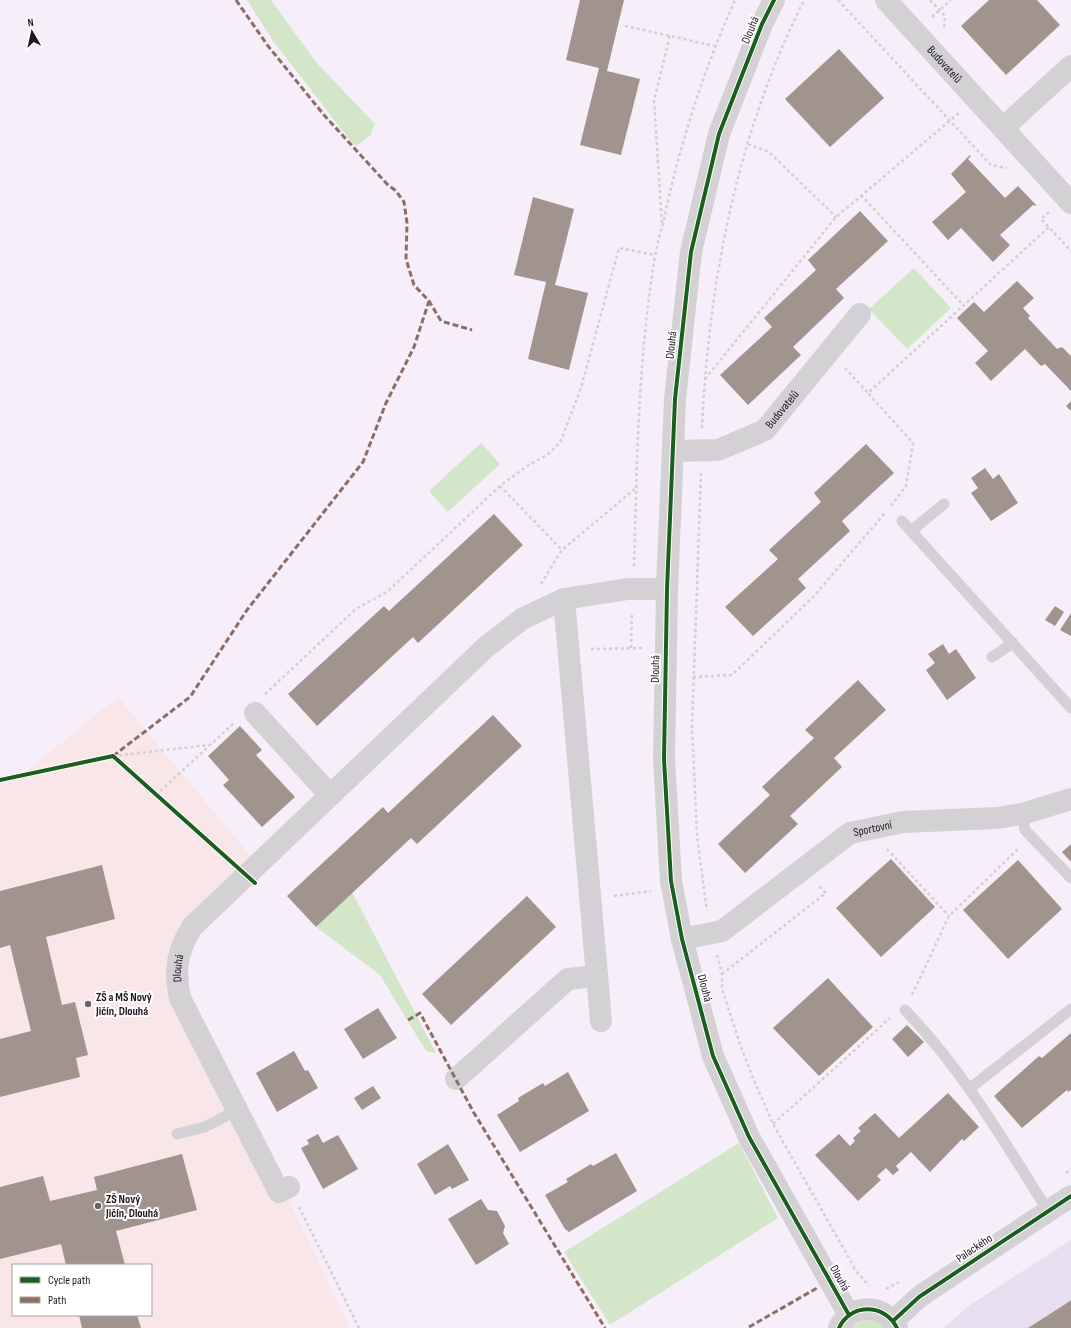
<svg xmlns="http://www.w3.org/2000/svg" width="1071" height="1328" font-family="'Sofia Sans Condensed',sans-serif">
	<rect width="100%" height="100%" fill="#f6eef9"/>
	<path fill="#e7dfef" d="M1071 1240V1328H943L970 1305Z"/>
	<path fill="#f8e6e8" fill-rule="evenodd" d="M118 697 253 859 170 962 284 1190 350 1328H0V777L27 771ZM13 1265H151V1315H13Z"/>
	<path fill="#d4e6c9" d="M247 0H271L316 62 375 124 370 136 356 146 349 139 273 41Z
		M914 268 951 308 907 349 869 309Z
		M481 443 500 464 448 512 429 491Z
		M352 892 436 1053 426 1051 380 975 316 927Z
		M739 1143 778 1218 610 1325 564 1252Z
		M863 1320 875 1321 885 1328H851Z"/>
	<path fill="#a1938d" d="M580 0H624L607 71 640 79 621 155 580 145 599 68 566 60Z
		M989 0H1037L1060 25 1006 75 961 26Z
		M839 49 884 98 830 147 785 99Z
		M970 155 971 156 968 159 1005 198 1018 186 1037 206 1033 205 1000 235 1010 245 993 262 961 228 948 240 932 222 966 192 951 174Z
		M533 197 574 209 555 285 588 293 569 370 528 359 546 282 514 275Z
		M860 211 888 241 836 289 844 298 793 347 801 355 748 405 720 375 772 327 764 318 816 270 808 260Z
		M1017 281 1034 298 1023 308 1030 316 1028 318 1057 349 1062 347 1071 356V391L1045 364 1041 366 1025 349 991 381 975 363 988 351 957 318 974 302 984 312Z
		M1071 401V411L1066 406Z
		M866 444 894 473 842 521 850 531 798 579 806 588 753 636 725 607 778 559 769 550 821 502 814 493Z
		M985 468 993 479 999 474 1018 503 991 521 971 493 978 488 971 478Z
		M494 514 523 545 418 643 413 637 317 726 288 694 384 606 389 611Z
		M1055 606 1064 612 1055 626 1045 620Z
		M1071 613V636L1060 630Z
		M943 644 949 654 956 649 976 678 947 700 926 670 935 663 928 654Z
		M858 680 886 710 834 758 842 767 790 816 798 824 745 873 718 844 770 795 762 787 814 738 805 730Z
		M493 715 522 746 417 844 411 838 316 927 287 896 383 807 388 813Z
		M240 726 262 750 256 755 295 797 262 827 223 785 229 780 208 756Z
		M1071 844V862L1062 852Z
		M891 859 935 907 881 957 836 908Z
		M1018 860 1062 909 1008 959 963 910Z
		M102 865 115 919 46 937 62 1005 75 1002 88 1055 76 1058 80 1077 0 1097V1039L31 1031 10 945 0 948V891Z
		M527 896 556 927 451 1025 422 994Z
		M828 978 873 1027 819 1076 773 1028Z
		M378 1008 397 1038 363 1059 344 1029Z
		M907 1025 924 1042 908 1057 892 1039Z
		M1071 1033V1090L1068 1092 1067 1090 1022 1128 994 1096 1039 1056 1042 1058Z
		M294 1051 305 1071 308 1070 318 1088 277 1112 256 1073Z
		M568 1072 589 1111 520 1152 497 1115 519 1101 518 1098 543 1083 545 1086Z
		M373 1086 381 1098 362 1110 354 1098Z
		M948 1093 979 1127 964 1141 962 1139 930 1172 911 1152 896 1166 899 1170 893 1175 886 1168 877 1176 881 1180 858 1201 815 1155 839 1134 850 1146 855 1141 853 1138 861 1131 858 1128 875 1113 899 1138Z
		M318 1134 323 1143 338 1135 358 1169 323 1189 301 1148 309 1144 307 1140Z
		M448 1144 469 1180 452 1189 450 1186 435 1195 417 1164Z
		M616 1153 637 1191 569 1232 565 1229 545 1195 568 1182 566 1179 591 1164 593 1166Z
		M182 1154 197 1210 116 1231 125 1265H66L61 1244 0 1259V1187L43 1176 50 1201 97 1190 94 1177Z
		M481 1199 488 1210 497 1211 505 1226 503 1233 509 1244 476 1265 448 1219Z
		M1071 1300V1328H1028L1067 1303Z
		M79 1315H137L141 1328H82Z"/>
	<g fill="none" stroke-linecap="round" stroke-linejoin="round">
		<path stroke="#d2d0d3" stroke-width="2.5" stroke-dasharray="3 3" stroke-linecap="butt" d="M838 0 991 165 1007 168
			M930 0 945 16 944 30
			M932 17 951 0
			M625 26 715 46
			M748 144 769 152 836 217
			M861 195 964 306
			M1049 212 1041 219 1071 251
			M662 223 654 101 670 35
			M845 368 868 393
			M705 379 836 217 959 113
			M702 428C709 279 737 135 804 0
			M701 473 692 727 697 836 707 911
			M500 486 562 550
			M891 506 906 486 913 443 868 393 1049 227
			M634 566C637 463 638 358 655 256 657 245 660 234 663 224 679 146 703 72 735 0
			M541 584 562 550 637 487
			M631 648 632 613
			M591 649 644 648
			M693 677 732 675 813 597 885 513
			M265 694 357 608 387 592 500 486 527 466 547 455 560 443 581 388 619 248 655 255
			M113 756 209 745
			M156 795 235 722
			M887 849 949 916
			M614 896 651 891
			M717 955 722 974V989L741 1047 753 1078 773 1124 854 1267
			M722 974 826 893 819 886
			M912 995 949 916 1018 849
			M773 1124 890 1018
			M1066 1173 1071 1169
			M299 1207 359 1328
			M853 1267 869 1286
			M886 1289 899 1282"/>
		<path stroke="#d3d1d3" stroke-width="11" d="M902 521 1071 708
			M911 531 944 504
			M992 657 1013 643
			M1022 814 1025 830 1071 878
			M905 1010C962 1069 1004 1141 1048 1211
			M969 1089 1071 1009
			M177 1134 205 1127 237 1110"/>
		<g stroke="#d3d1d3" stroke-width="22">
			<path d="M774 0 762 24 719 134 691 252 675 399 667 589 664 759 671 881 682 939 713 1056 749 1137 849 1315"/>
			<path id="s1" d="M886 0 1071 203"/>
			<path d="M1003 128 1071 66"/>
			<path id="s2" d="M673 451 718 450 765 430 860 314"/>
			<path d="M564 599 601 1021"/>
			<path d="M255 713 330 795"/>
			<path id="s3" d="M682 939 722 931 850 833 903 822 997 818 1022 814 1071 799"/>
			<path d="M456 1079 568 979 597 976"/>
			<path id="s4" d="M289 1187 279 1192 180 998C174 971 177 951 192 927L486 647 522 619 564 599 628 589H667"/>
			<path d="M893 1321 919 1297 1071 1196"/>
			<path d="M839 1328C850 1303 885 1303 897 1328"/>
		</g>
		<path stroke="#8d6e63" stroke-width="3" stroke-dasharray="6 3" stroke-linecap="butt" d="M236 0 268 46 324 115 387 184 396 191 404 202 407 223 406 259 414 285 429 301 441 321 472 330
			M113 756 190 697 247 610 363 462 386 403 414 347 429 301
			M408 1020 420 1013 474 1113 605 1328
			M749 1327 817 1288"/>
		<defs>
			<path id="cycleway" d="M774 0 762 24 719 134 691 252 675 399 667 589 664 759 671 881 682 939 713 1056 749 1137 849 1315
				M0 780 113 756 255 883
				M893 1321 919 1297 1071 1196
				M839 1328C850 1303 885 1303 897 1328"/>
		</defs>
		<use href="#cycleway" stroke="#fff" stroke-width="6"/>
		<use href="#cycleway" stroke="#1b5e20" stroke-width="4"/>
	</g>
	<g fill="#69626b" stroke="#fff" stroke-width="1.5">
		<circle cx="88" cy="1004" r="4"/>
		<circle cx="98" cy="1206" r="4"/>
	</g>
	<g text-anchor="middle" stroke-width="4" stroke-linejoin="round" paint-order="stroke">
		<g font-size="12" fill="#1d171f" stroke="#fff">
			<text transform="translate(750 30) rotate(-68)" y="4">Dlouhá</text>
			<text dy="4" stroke="none"><textPath href="#s1" startOffset="87">Budovatelů</textPath></text>
			<text transform="translate(671 345) rotate(-84)" y="4">Dlouhá</text>
			<text dy="4" stroke="none"><textPath href="#s2" startOffset="123">Budovatelů</textPath></text>
			<text transform="translate(655 669) rotate(-89)" y="4">Dlouhá</text>
			<text dy="4" stroke="none"><textPath href="#s3" startOffset="225">Sportovní</textPath></text>
			<text dy="4" stroke="none"><textPath href="#s4" startOffset="259">Dlouhá</textPath></text>
			<text transform="translate(705 988) rotate(75)" y="4">Dlouhá</text>
			<text transform="translate(974 1248) rotate(-34)" y="4">Palackého</text>
			<text transform="translate(840 1278) rotate(61)" y="4">Dlouhá</text>
		</g>
		<g font-size="12" font-weight="bold" fill="#1d171f" stroke="#fff" text-anchor="start">
			<text x="96" y="1001">ZŠ a MŠ Nový<tspan x="96" dy="14">Jičín, Dlouhá</tspan></text>
			<text x="106" y="1203">ZŠ Nový<tspan x="106" dy="14">Jičín, Dlouhá</tspan></text>
		</g>
	</g>
	<rect x="12" y="1264" width="140" height="52" fill="#ffffff" stroke="#a5a2a5"/>
	<rect x="20" y="1277" width="20" height="6" fill="#1b5e20" stroke="#a5a2a5"/>
	<text x="48" y="1284" font-size="12" fill="#1d171f">Cycle path</text>
	<rect x="20" y="1297" width="20" height="6" fill="#8d6e63" stroke="#a5a2a5"/>
	<text x="48" y="1304" font-size="12" fill="#1d171f">Path</text>
	<g transform="translate(32 32) rotate(351)" stroke="#ffffff" stroke-width="3" paint-order="stroke">
	<path d="M0-3L7 15L0 10L-7 15Z" fill="#1d171f"/>
	<text y="-6" font-size="11" font-weight="bold" text-anchor="middle" fill="#1d171f">N</text>
	</g>
</svg>
